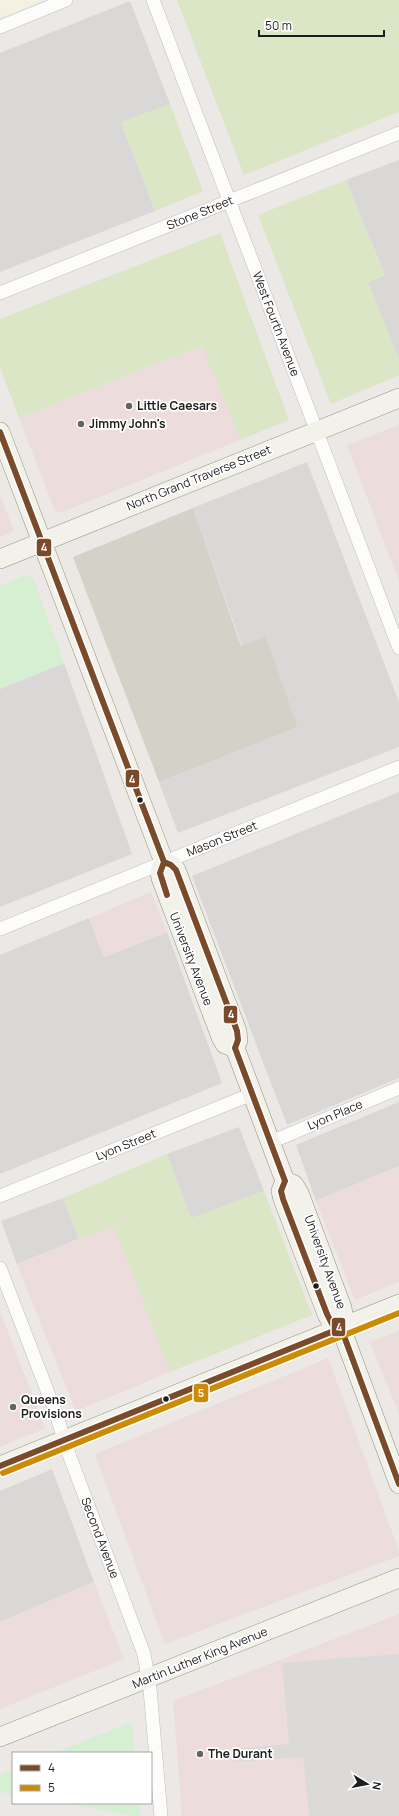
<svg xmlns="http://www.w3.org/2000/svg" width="399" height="1816" font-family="Manrope,sans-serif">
	<rect width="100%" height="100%" fill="#ebe8e5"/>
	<path fill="#dad8d7" d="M130 1 170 104 121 123 155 211 0 272V53Z
		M399 160V359L368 282 385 275 346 180Z
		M307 462 399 702V747L178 833 159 782 298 727 266 636 242 646 193 508Z
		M64 663 132 854 0 907V689Z
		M399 792V1078L287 1125 192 876Z
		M89 918 104 957 167 932 222 1083 0 1174V955Z
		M399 1102V1166L316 1201 296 1145Z
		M239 1127 264 1191 191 1219 167 1154Z
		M63 1198 79 1239 17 1264 1 1221Z
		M52 1469 94 1582 0 1622V1491Z"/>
	<path fill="#ecdddc" d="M203 346 240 440 60 513 55 511 19 418Z
		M399 425V581L347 445Z
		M0 495 14 531 0 537Z
		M151 892 167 932 104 957 89 918Z
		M399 1166V1282L355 1300 316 1201Z
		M114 1226 170 1372 76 1411 17 1264Z
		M0 1311 45 1428 0 1447Z
		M399 1331V1414L370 1342Z
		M328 1358 399 1551V1556L165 1644 95 1454Z
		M94 1582 124 1659 0 1709V1622Z
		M399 1614V1816H182L173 1701Z"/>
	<path fill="#f4f1e1" d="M0 0H45L0 18Z"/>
	<path fill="#d4d1c8" d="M193 508 241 646 266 636 298 727 159 782 73 557Z"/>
	<path fill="#dae6c6" d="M177 0H399V112L244 175Z
		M170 104 203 191 155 211 121 122Z
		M346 180 385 275 368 282 399 359V375L331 404 258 215Z
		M220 233 289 420 240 440 202 346 19 418 0 367V319Z
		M167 1154 191 1218 264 1191 312 1315 170 1372 114 1227 79 1239 63 1198Z"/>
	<path fill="#d6efd2" d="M26 575 33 578 64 663 0 689V586Z
		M132 1722 135 1753H54Z
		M13 1769V1795L0 1792V1775Z
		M61 1803H139L140 1816H134Z"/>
	<path fill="#dbdad9" d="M399 1654V1816H309L303 1757 234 1762 233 1749 289 1744 282 1663Z"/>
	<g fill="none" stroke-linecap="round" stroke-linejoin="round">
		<defs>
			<path id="street" d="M153 0 399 648
				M0 27 66 0
				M0 293 399 133
				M0 929 399 767
				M271 1142 399 1088
				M0 1196 252 1094
				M0 1268 55 1411 70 1457 144 1654 150 1689 161 1816"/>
			<path id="secondary" d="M0 432 164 862 160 871 161 878 221 1037 225 1044 235 1048
				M0 559 399 398
				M164 862 171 865 176 870 237 1031 238 1040 235 1048 285 1181 281 1191 283 1199 327 1314 332 1324 341 1328 399 1484
				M285 1181 294 1185 299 1193 342 1308 344 1320 341 1328
				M0 1466 399 1304
				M0 1737 399 1578"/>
		</defs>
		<use href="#street" stroke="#c1bfbe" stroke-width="14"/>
		<use href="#secondary" stroke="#94927f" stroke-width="20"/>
		<use href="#street" stroke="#fcfcfb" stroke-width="13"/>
		<use href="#secondary" stroke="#f2f1ea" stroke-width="19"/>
		<defs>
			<path id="bus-1" d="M0 432 164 862 160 873 167 895
				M164 862 171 865 176 870 237 1031 238 1040 235 1048 285 1181 281 1191 283 1199 327 1314 332 1324 341 1328 399 1484
				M0 1466 341 1328"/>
			<path id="bus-2" d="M3 1473 399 1313"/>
		</defs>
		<use href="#bus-1" stroke="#fff" stroke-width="9"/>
		<use href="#bus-2" stroke="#fff" stroke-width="9"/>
		<use href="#bus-1" stroke="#7a4b2a" stroke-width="6"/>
		<use href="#bus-2" stroke="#cb8b06" stroke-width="6"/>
	</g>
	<g fill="#656463" stroke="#fff" stroke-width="1.5">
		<circle cx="129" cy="406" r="4"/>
		<circle cx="81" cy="424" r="4"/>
		<circle cx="13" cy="1407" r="4"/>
		<circle cx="200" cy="1754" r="4"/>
	</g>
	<g fill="#1d1d1d" stroke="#fff" stroke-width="1.5">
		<circle cx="140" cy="800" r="3.5"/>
		<circle cx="316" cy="1286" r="3.5"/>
		<circle cx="166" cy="1399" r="3.5"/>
	</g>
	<g text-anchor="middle" stroke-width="3.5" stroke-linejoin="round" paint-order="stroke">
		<g font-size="12" fill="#1d1d1d" stroke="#fff">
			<text transform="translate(200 213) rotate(-22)" y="4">Stone Street</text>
			<text transform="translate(276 324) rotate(69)" y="4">West Fourth Avenue</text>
			<text transform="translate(199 478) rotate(-22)" y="4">North Grand Traverse Street</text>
			<text transform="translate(222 839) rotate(-22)" y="4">Mason Street</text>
			<text transform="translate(191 959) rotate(69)" y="4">University Avenue</text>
			<text transform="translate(335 1115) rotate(-23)" y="4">Lyon Place</text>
			<text transform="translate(126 1145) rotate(-22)" y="4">Lyon Street</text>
			<text transform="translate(325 1262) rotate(70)" y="4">University Avenue</text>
			<text transform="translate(100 1538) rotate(69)" y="4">Second Avenue</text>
			<text transform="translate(200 1658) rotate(-22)" y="4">Martin Luther King Avenue</text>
		</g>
		<g font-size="12" font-weight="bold" fill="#1d1d1d" stroke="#fff" text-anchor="start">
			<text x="137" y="410">Little Caesars</text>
			<text x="89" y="428">Jimmy John's</text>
			<text x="21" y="1404">Queens<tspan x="21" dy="14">Provisions</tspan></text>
			<text x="208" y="1758">The Durant</text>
		</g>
	</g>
	<g stroke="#fff" stroke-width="1.5">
		<rect x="36" y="538" width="16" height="19" rx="4" fill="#7a4b2a"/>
		<rect x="125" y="769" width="15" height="19" rx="4" fill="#7a4b2a"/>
		<rect x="223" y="1005" width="15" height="19" rx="4" fill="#7a4b2a"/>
		<rect x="331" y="1317" width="15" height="20" rx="4" fill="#7a4b2a"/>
		<rect x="193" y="1383" width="16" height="20" rx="4" fill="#cb8b06"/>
	</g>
	<g font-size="11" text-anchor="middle" font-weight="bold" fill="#fff">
		<text x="44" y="551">4</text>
		<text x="132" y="783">4</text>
		<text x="231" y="1018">4</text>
		<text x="339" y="1331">4</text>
		<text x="201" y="1397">5</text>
	</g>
	<rect x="12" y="1752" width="140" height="52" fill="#ffffff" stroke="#a5a5a5"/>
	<rect x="20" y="1765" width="20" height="6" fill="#7a4b2a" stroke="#a5a5a5"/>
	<text x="48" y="1772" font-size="12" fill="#1d1d1d">4</text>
	<rect x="20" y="1785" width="20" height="6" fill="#cb8b06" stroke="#a5a5a5"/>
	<text x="48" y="1792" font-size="12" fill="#1d1d1d">5</text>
	<g transform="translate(367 1784) rotate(100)" stroke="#ffffff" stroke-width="3" paint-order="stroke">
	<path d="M0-3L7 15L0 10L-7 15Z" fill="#1d1d1d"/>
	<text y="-6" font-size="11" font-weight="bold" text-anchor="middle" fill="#1d1d1d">N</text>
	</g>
	<path d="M259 30v6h125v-6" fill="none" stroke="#1d1d1d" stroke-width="2"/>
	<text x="265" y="30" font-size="12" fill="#1d1d1d" stroke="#ffffff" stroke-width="3" paint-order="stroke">50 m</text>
</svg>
